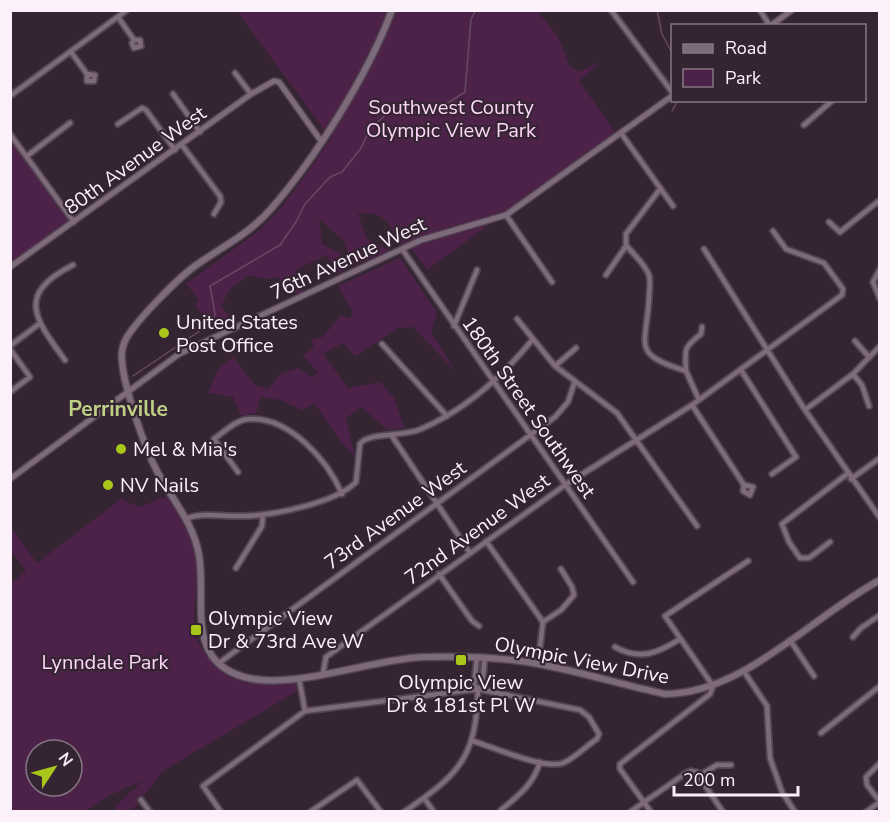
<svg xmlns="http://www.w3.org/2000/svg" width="890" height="822" font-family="'Nunito Sans',sans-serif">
	<rect width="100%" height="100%" fill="#352533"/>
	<path fill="#4c2249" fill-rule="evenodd" d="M237 11H537L557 35 570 66 579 72 600 62 579 81 615 132 427 270 409 245 397 243C390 220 383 212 358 213L367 239 390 251 352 266 344 241 319 219 322 244 340 253 345 270 326 278 333 266 327 255 295 270 303 292 286 295 278 277 264 279 249 275 230 289 221 306 232 320 213 331 195 305 199 300 186 284 261 229 283 206 331 139Z
		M11 139 71 222 10 263Z
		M400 258 437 313 431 332 455 371 413 327 398 328 355 356 343 343 323 354 348 388 380 382 394 398 404 428 388 430 361 407 346 418 355 456 341 442 315 404 302 410 280 400 261 397 256 413 241 416 233 397 208 393 219 368 233 357 255 385 268 389 280 374 298 368 313 378 318 372 303 356 314 347 311 340 323 337 341 315 350 319 353 313 338 286Z
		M168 496C181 515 192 534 196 558 199 582 192 608 195 632 196 640 203 650 207 656 229 686 262 684 295 682L297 691 163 771 136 806 127 811H118L115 807 142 781 108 796 86 811H11V583L26 571 11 550V528L37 563 121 499 139 507ZM36 750H72V786H36Z"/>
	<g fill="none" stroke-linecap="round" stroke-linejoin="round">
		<path stroke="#664a64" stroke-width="1.5" d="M657 10 662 34 672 53
			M672 111 678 100
			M133 376 213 322 215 314 210 286 280 245 296 222 305 204 330 177 342 172 361 148 370 129 391 110 431 114 465 92 471 19 476 10"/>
		<defs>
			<path id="minor" d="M611 10 672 92
				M760 10 770 26
				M118 17 134 40H140L141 46 134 48 132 43 134 40
				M71 52 87 74 95 75 94 81H87V74
				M235 73 251 94
				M173 94 200 132
				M10 96 127 10
				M118 124 142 108 146 110 175 150
				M804 125 833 100
				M621 133 673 206
				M10 134 74 222
				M182 145 220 196 221 202 214 214
				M27 156 70 123
				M660 189 626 234V245C633 254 645 264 649 275 651 282 649 291 649 299 646 347 631 354 686 371L699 400
				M506 215 552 282
				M829 222 840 232 880 200
				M402 249 633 582
				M704 249 805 410 880 518
				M880 269 873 282 880 299
				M606 275 626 246
				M517 319 555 366 617 413 697 526
				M454 326 477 270
				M855 341 869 357
				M382 344 447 416
				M10 346 39 324
				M10 349 30 377 10 392
				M65 360C34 318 16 294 73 265
				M555 366 576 348
				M741 370 796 457 772 474
				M686 371C685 349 683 348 701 334L702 327
				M853 374 862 385 869 406
				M692 405 744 485 743 491 750 495 753 487 744 485
				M805 410 853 374 880 346
				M392 436 470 553
				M238 472 214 439C224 432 237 419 250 419 290 417 328 461 342 494
				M851 479 880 458
				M187 518C206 512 222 517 242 516 271 516 336 503 356 482L360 444C368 432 404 437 421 429 467 409 502 377 533 339
				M486 541 543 622
				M830 542 809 558H800L789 542 782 524 847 474
				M236 568 262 526 263 515
				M439 574 472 621 479 626
				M853 637 861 628 880 615
				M790 640 814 676
				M615 647C640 661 658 653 680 639
				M219 663 555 417 568 402 575 381
				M538 664 543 622 561 610 574 595 572 587 561 569
				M743 670 767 706 770 758 782 792
				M323 673 326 657 565 485 692 405 842 295 843 289 824 263 786 249 773 231
				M299 678 305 711
				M478 689 482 686 485 657
				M821 733 880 686
				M880 763 866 777 867 785 880 802
				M696 772 723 812
				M784 795 795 812
				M424 798 434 812
				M141 800 150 812
				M501 810C519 795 533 785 540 762
				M221 812 203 786 305 711 478 689 580 710 589 717 599 734 597 739C586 746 575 758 563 763 544 770 493 747 473 741
				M310 812 357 780 381 812
				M404 812C459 774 476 759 478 689L474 685 477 657
				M630 812 686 773 691 771 702 774 717 765H731
				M651 812 620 769V764L710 694 713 686 665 616 748 561
				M866 812 880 802"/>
			<path id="tertiary" d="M770 26 792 10
				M10 267 251 94 274 81 279 82 321 141
				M10 479 179 354 421 240 506 215 672 96"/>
			<path id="secondary" d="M392 10C368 75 315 159 270 210 248 235 221 247 195 266 177 279 139 318 127 337 123 344 121 353 122 361 124 388 145 449 158 473 173 501 193 522 199 555 207 600 184 660 244 677 294 691 373 658 427 657 464 656 502 657 539 664 581 672 623 685 665 694 745 693 811 617 880 580"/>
		</defs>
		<use href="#minor" stroke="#524450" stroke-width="8"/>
		<use href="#tertiary" stroke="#524450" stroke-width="8"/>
		<use href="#secondary" stroke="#524450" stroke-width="9"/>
		<use href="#minor" stroke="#7d6a7a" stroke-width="4.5"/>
		<use href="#tertiary" stroke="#7d6a7a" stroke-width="5"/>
		<use href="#secondary" stroke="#7d6a7a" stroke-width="6"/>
	</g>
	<g fill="#a9c71a" stroke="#352533" stroke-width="2">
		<circle cx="164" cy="333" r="6"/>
		<circle cx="121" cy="449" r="6"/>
		<circle cx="108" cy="485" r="6"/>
		<rect x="190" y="624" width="12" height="12" rx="3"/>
		<rect x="455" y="654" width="12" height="12" rx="3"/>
	</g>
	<g text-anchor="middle" stroke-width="4.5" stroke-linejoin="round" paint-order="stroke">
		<g font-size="20" fill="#fdd5f8" stroke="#352533">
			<text x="451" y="114">Southwest County<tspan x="451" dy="23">Olympic View Park</tspan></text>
			<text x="105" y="669">Lynndale Park</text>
		</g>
		<g font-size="20" fill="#fcf1fa" stroke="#352533">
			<text transform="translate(135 160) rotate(-36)" y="7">80th Avenue West</text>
			<text transform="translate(348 258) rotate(-25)" y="7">76th Avenue West</text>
			<text transform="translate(529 407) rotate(55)" y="7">180th Street Southwest</text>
			<text transform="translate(395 515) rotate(-36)" y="7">73rd Avenue West</text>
			<text transform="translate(477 529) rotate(-36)" y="7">72nd Avenue West</text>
			<text transform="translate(582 660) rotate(11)" y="7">Olympic View Drive</text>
		</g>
		<g font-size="20" fill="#fcf1fa" stroke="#352533" text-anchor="start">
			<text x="176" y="329">United States<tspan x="176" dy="23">Post Office</tspan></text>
			<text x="133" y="456">Mel &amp; Mia's</text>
			<text x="120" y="492">NV Nails</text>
			<text x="208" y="625">Olympic View<tspan x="208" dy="23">Dr &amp; 73rd Ave W</tspan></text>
			<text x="461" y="689" text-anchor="middle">Olympic View<tspan x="461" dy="23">Dr &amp; 181st Pl W</tspan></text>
		</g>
		<g font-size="21" font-weight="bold" fill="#bdd086" stroke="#352533">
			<text x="118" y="416">Perrinville</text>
		</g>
	</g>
	<rect width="890" height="822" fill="none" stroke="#fcf1fa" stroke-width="24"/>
	<rect x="671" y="24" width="195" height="78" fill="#352533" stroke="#857783" stroke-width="1.5"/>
	<rect x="683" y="44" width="30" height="9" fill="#7d6a7a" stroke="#857783" stroke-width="1.5"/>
	<text x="725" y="54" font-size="18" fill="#fcf1fa">Road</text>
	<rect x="683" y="69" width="30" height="18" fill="#4c2249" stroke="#857783" stroke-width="1.5"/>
	<text x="725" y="84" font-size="18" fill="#fcf1fa">Park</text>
	<g transform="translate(54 768) rotate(54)"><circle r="28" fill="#352533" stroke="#857783" stroke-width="1.5"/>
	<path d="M0-4.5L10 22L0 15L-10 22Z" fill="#a9c71a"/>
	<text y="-9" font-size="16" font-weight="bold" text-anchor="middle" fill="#fcf1fa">N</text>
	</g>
	<path d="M674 786v9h124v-9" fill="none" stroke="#fcf1fa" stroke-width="3"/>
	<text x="683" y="786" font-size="18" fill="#fcf1fa" stroke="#352533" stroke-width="4.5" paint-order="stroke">200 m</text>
</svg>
